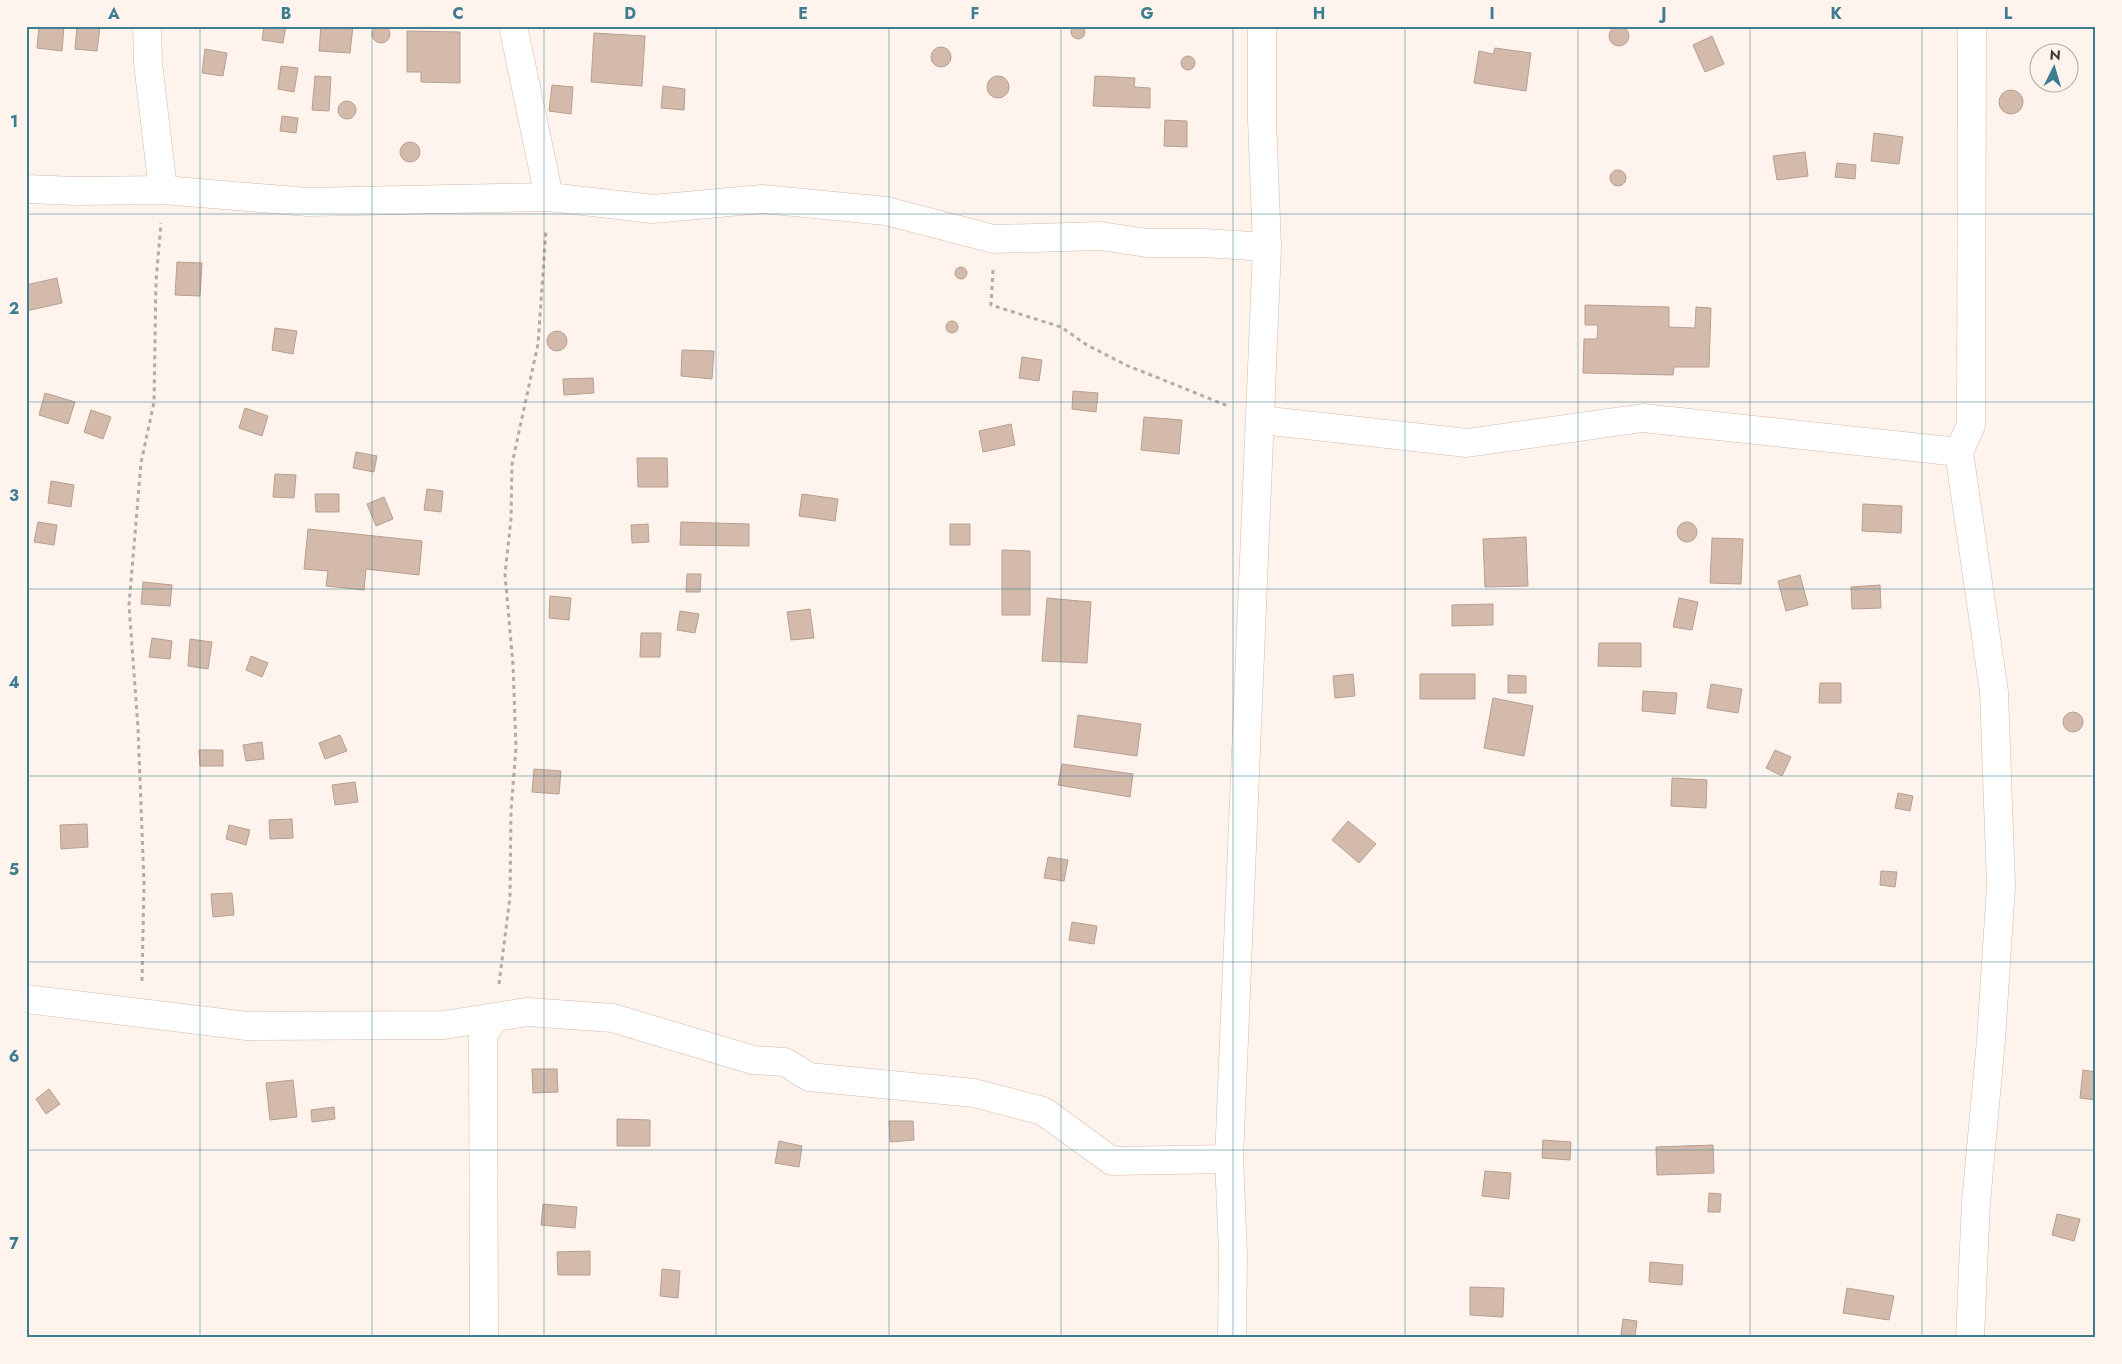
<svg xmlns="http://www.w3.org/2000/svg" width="2122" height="1364" font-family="Jost,sans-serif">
	<rect width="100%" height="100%" fill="#fef4ed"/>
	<path fill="#d3baab" stroke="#b79f90" d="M372 34a9 9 0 1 1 18 0a9 9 0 1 1-18 0Z
		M1071 32a7 7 0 1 1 14 0a7 7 0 1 1-14 0Z
		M1609 36a10 10 0 1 1 20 0a10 10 0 1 1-20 0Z
		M39 26H64L62 51 37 48Z
		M77 26H100L97 51 75 49Z
		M264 26H286L283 43 262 40Z
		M321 26 353 27 350 53 319 51Z
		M407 31 460 32V83L421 82V72H407Z
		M594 33 645 36 642 86 591 82Z
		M1712 36 1724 64 1705 72 1693 45Z
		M931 57a10 10 0 1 1 20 0a10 10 0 1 1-20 0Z
		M1495 48 1531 53 1526 91 1474 83 1479 51 1493 54Z
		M205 49 227 53 223 76 202 73Z
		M1181 63a7 7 0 1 1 14 0a7 7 0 1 1-14 0Z
		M281 66 298 68 294 92 278 89Z
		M315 76 331 77 329 111 312 110Z
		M1095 76 1135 78 1134 87 1150 88V108L1093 106Z
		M987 87a11 11 0 1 1 22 0a11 11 0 1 1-22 0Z
		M552 85 573 87 571 114 549 111Z
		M663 86 685 89 684 110 661 108Z
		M1999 102a12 12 0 1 1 24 0a12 12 0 1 1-24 0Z
		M338 110a9 9 0 1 1 18 0a9 9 0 1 1-18 0Z
		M282 116 298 118 296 133 280 131Z
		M1165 120 1187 121V147L1164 146Z
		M1874 133 1903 137 1899 164 1871 161Z
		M400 152a10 10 0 1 1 20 0a10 10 0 1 1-20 0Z
		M1805 152 1808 176 1777 180 1773 156Z
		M1837 163 1856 165 1855 179 1835 177Z
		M1610 178a8 8 0 1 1 16 0a8 8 0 1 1-16 0Z
		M177 262 202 263 200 296 175 295Z
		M955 273a6 6 0 1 1 12 0a6 6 0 1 1-12 0Z
		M57 278 62 303 26 311V285Z
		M1585 305 1669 307V327L1695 328 1696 307 1711 308 1709 367H1674L1673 375 1583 373 1584 339H1597L1598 325H1585Z
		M946 327a6 6 0 1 1 12 0a6 6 0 1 1-12 0Z
		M275 328 297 331 293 354 272 350Z
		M547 341a10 10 0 1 1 20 0a10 10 0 1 1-20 0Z
		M682 350 714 351 712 379 681 376Z
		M1022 357 1042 360 1039 381 1019 378Z
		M593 378 594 393 564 395 563 379Z
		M1073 391 1098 393 1096 412 1072 409Z
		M45 393 75 402 68 424 39 415Z
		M245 408 268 416 262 436 239 428Z
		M91 410 111 417 103 439 84 432Z
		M1144 417 1182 420 1179 454 1141 450Z
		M1011 424 1015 445 983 452 979 431Z
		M356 452 377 456 374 472 353 468Z
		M637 458H667L668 487H638Z
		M275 474 296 475 294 498 273 497Z
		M51 481 74 485 71 507 48 503Z
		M427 489 443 491 441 512 424 510Z
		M315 494H339V512H316Z
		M802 494 838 499 835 521 799 516Z
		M384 497 393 519 376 526 367 504Z
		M1863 504 1902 506 1901 533 1862 531Z
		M38 522 57 525 54 545 34 542Z
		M681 522 749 524V546L680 545Z
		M1677 532a10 10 0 1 1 20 0a10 10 0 1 1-20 0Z
		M648 524 649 542 632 543 631 525Z
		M950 524H970V545H950Z
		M308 529 422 541 419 575 366 569 364 590 326 586 328 571 304 569Z
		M1526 537 1528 586 1485 587 1483 539Z
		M1712 538 1743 539 1741 584 1710 583Z
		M1002 550 1030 551V615H1002Z
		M687 574H701L700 592H686Z
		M1800 575 1808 605 1786 611 1778 581Z
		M143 582 172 585 170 606 141 604Z
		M1880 585 1881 608 1852 609 1851 587Z
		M550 596 571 598 569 620 549 618Z
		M1047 598 1091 602 1087 663 1042 661Z
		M1679 598 1698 602 1692 630 1673 627Z
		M1493 604V625L1452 626V605Z
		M810 609 814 638 791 640 787 612Z
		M680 611 699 614 695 633 677 630Z
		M641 633H661L660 657H640Z
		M152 638 172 641 170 659 149 657Z
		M190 639 212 642 208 669 188 666Z
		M1599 643H1641V667L1598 666Z
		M251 656 268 663 262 677 246 670Z
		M1353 674 1355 696 1335 698 1333 676Z
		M1420 674H1475V699H1420Z
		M1508 675 1526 676V693H1508Z
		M1820 683H1841V703H1819Z
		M1711 684 1742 689 1738 713 1707 708Z
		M1643 691 1677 693 1675 714 1642 711Z
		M1493 698 1533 706 1524 756 1484 748Z
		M2063 722a10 10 0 1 1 20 0a10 10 0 1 1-20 0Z
		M1078 715 1141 724 1137 756 1074 747Z
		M340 735 347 751 325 759 319 743Z
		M262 742 264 759 246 761 243 745Z
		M199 750H223V766H200Z
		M1775 750 1791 757 1782 776 1766 768Z
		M1062 764 1133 774 1130 797 1058 785Z
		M534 769 561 771 559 794 532 792Z
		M1672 778 1707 780 1706 808 1671 806Z
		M355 782 358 802 335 805 332 785Z
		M1898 793 1913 796 1910 811 1895 808Z
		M292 819 293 838 270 839 269 820Z
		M1348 821 1376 844 1359 863 1332 840Z
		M87 824 88 847 61 849 60 825Z
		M229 825 250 830 246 845 226 839Z
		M1048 857 1068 860 1064 881 1044 878Z
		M1881 871 1897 872 1895 887 1880 885Z
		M232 893 234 915 213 917 211 894Z
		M1072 922 1097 926 1094 944 1069 940Z
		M532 1069H557L558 1092 533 1093Z
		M2083 1070 2096 1072V1100L2080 1098Z
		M293 1080 297 1117 270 1120 266 1083Z
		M49 1089 60 1104 46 1114 36 1099Z
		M334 1107 335 1119 312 1122 311 1110Z
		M617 1119 650 1120V1146H617Z
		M889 1121H913L914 1140 890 1142Z
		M1543 1140 1571 1142 1570 1160 1542 1158Z
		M779 1141 802 1146 799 1167 775 1163Z
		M1713 1145 1714 1173 1657 1175 1656 1147Z
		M1485 1171 1511 1173 1509 1199 1482 1196Z
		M1709 1193 1721 1194 1720 1212H1708Z
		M543 1204 577 1207 575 1228 541 1225Z
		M2057 1214 2080 1219 2074 1241 2052 1235Z
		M590 1251V1275H558L557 1252Z
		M1650 1262 1683 1265 1682 1285 1649 1282Z
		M662 1269 680 1271 678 1298 660 1296Z
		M1470 1287 1504 1288 1503 1317 1470 1315Z
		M1847 1288 1894 1296 1889 1320 1843 1313Z
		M1623 1319 1637 1321 1635 1336 1621 1335Z"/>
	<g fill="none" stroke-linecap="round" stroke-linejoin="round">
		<defs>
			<path id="minor" d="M147 26 148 63 163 190
				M513 26 549 197
				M26 189 76 191 163 190 308 202 549 197 653 209 762 199 886 211 994 239 1101 236 1147 243H1204L1267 247
				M1261 420 1467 443 1643 418 1959 452
				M26 999 247 1026 444 1025 527 1012 613 1018 753 1060 785 1062 809 1077 974 1093 1043 1111 1112 1161 1229 1159
				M484 1338 483 1035 495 1017
				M1232 1338 1233 1253 1229 1159 1267 247 1262 119V26
				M1970 1338 1976 1202 1991 1040 2001 886 1994 692 1959 452 1971 425 1972 26"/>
		</defs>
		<use href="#minor" stroke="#d3baab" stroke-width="29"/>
		<path stroke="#b5aba5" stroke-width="3" stroke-dasharray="4 4" stroke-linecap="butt" d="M993 270 991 305 1061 327 1087 345 1126 365 1228 406
			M142 981 144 883 138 728 129 605 141 463 154 402 156 281 161 223
			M499 984 510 897 511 811 516 748 513 665 505 574 511 519 512 464 538 344 546 230"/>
		<use href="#minor" stroke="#fff" stroke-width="28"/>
	</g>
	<path fill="none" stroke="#3e7c91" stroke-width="1" stroke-opacity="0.55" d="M200 26V1338M372 26V1338M544 26V1338M716 26V1338M889 26V1338M1061 26V1338M1233 26V1338M1405 26V1338M1578 26V1338M1750 26V1338M1922 26V1338M26 214H2096M26 402H2096M26 589H2096M26 776H2096M26 962H2096M26 1150H2096"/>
	<rect width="2122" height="1364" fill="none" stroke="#fef4ed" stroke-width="55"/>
	<g transform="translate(2054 68) rotate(5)"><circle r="24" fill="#fef4ed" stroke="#b4aaa3"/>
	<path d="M0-4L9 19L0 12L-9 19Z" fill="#3e7c91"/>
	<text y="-8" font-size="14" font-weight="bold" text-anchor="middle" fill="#443a34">N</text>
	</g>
	<rect x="28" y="28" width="2066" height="1308" fill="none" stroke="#3e7c91" stroke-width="2"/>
	<g font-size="16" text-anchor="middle" font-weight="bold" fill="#3e7c91">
		<text x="114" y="19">A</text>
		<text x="286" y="19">B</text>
		<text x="458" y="19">C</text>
		<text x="630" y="19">D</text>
		<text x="803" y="19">E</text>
		<text x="975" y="19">F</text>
		<text x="1147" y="19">G</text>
		<text x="1319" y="19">H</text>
		<text x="1492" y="19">I</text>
		<text x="1664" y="19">J</text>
		<text x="1836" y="19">K</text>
		<text x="2008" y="19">L</text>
		<text x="14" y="127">1</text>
		<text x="14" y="314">2</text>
		<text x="14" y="501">3</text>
		<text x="14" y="688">4</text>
		<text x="14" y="875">5</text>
		<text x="14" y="1062">6</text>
		<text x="14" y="1249">7</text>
	</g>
</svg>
